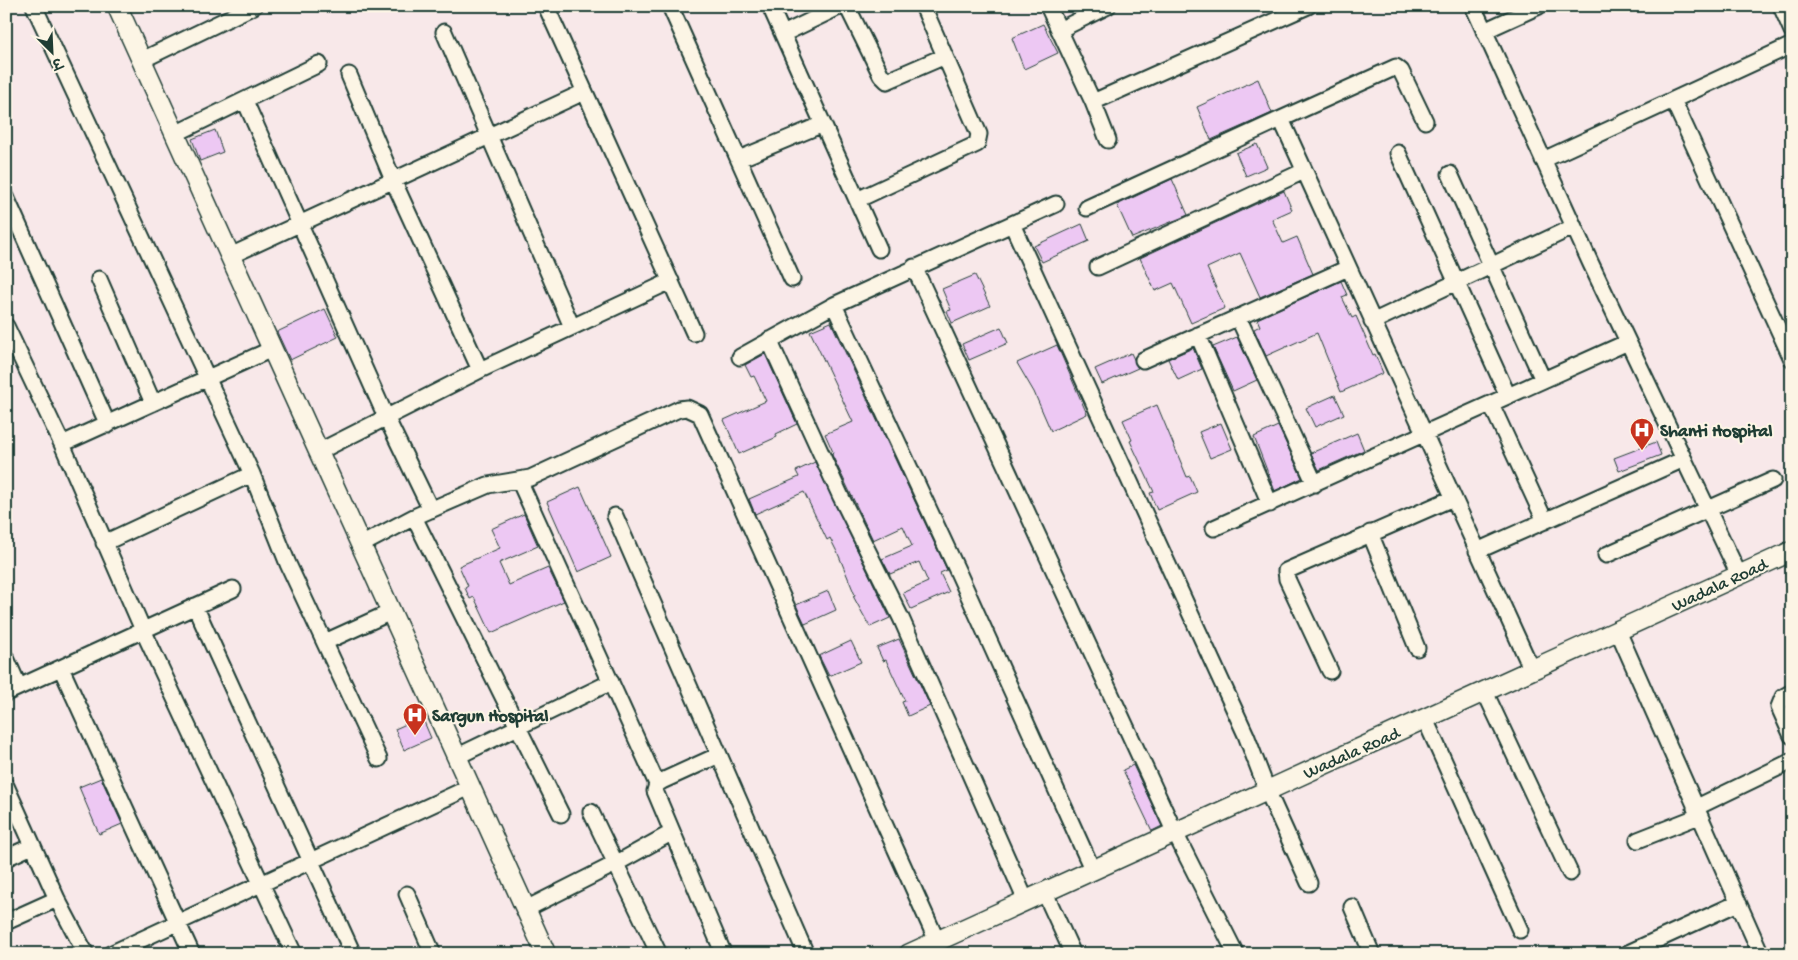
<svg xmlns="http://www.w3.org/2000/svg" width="1798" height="960" font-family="'Gochi Hand','Playpen Sans Deva',sans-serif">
	<rect width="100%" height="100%" fill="#f8e8e9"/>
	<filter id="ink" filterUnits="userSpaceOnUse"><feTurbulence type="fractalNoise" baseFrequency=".02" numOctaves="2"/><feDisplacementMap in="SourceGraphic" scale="10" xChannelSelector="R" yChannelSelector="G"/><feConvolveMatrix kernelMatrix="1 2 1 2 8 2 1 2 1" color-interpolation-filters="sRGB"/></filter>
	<g filter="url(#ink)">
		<path fill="#edc8f3" stroke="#1f3d34" d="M1043 24 1058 53 1024 69 1012 38Z
			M1258 79 1272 113 1211 140 1197 107Z
			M215 130 223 152 200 161 192 139Z
			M1257 144 1267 167 1246 176 1236 153Z
			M1172 179 1188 215 1132 238 1117 205Z
			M1284 191 1292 210 1272 219 1283 243 1297 237 1313 274 1260 297 1240 253 1207 268 1225 308 1191 323 1173 283 1155 291 1140 258Z
			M1082 224 1089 241 1042 262 1034 246Z
			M975 275 990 306 952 323 947 311 951 310 942 289Z
			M1341 281 1347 295 1342 297 1352 318 1356 316 1373 355 1375 354 1383 373 1341 392 1317 333 1266 356 1254 329 1260 326 1257 319Z
			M325 309 338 337 290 360 277 332Z
			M831 322 947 570 940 573 949 592 911 609 903 593 928 582 919 562 890 574 882 559 912 546 903 526 873 540 832 455 833 452 825 434 853 422 810 331Z
			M1001 327 1008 343 969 360 962 344Z
			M1237 337 1257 380 1233 391 1213 347Z
			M1057 345 1087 414 1051 431 1034 392 1017 363Z
			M1193 348 1202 369 1178 380 1168 359Z
			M1131 353 1138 368 1102 384 1095 369Z
			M765 354 797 424 776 434 777 437 739 454 724 420 766 401 754 376 751 377 745 365Z
			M1335 395 1344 414 1315 427 1306 408Z
			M1157 405 1187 477 1190 476 1197 492 1157 510 1150 493 1154 492 1130 441 1132 440 1123 420Z
			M1221 423 1232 449 1210 458 1199 432Z
			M1278 426 1302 478 1275 491 1254 437Z
			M1357 433 1364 450 1319 470 1311 453Z
			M1656 442 1661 455 1619 471 1614 458Z
			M815 462 890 618 870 627 853 596 855 595 839 556 830 538 827 540 804 492 755 514 749 499 799 477 796 471Z
			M580 487 611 557 578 572 547 502Z
			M524 514 538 546 499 563 509 585 548 568 564 601 491 633 474 597 470 599 465 588 468 586 459 566 500 548 491 529Z
			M828 591 836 610 805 624 796 605Z
			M899 639 930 706 908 716 902 702 905 701 886 660 883 661 877 648Z
			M851 641 861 662 829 676 819 656Z
			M422 717 431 738 404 750 395 729Z
			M1133 765 1162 826 1152 831 1123 770Z
			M101 778 122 824 99 834 79 787Z"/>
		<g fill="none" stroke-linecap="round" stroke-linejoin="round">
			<defs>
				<path id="minor" d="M34 6 252 474 288 564 379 759
					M546 6 694 333
					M670 6 792 279
					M770 6 879 249
					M847 6 881 75 887 81 945 56
					M1048 6 1093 102 1108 140
					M1473 6 1591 264 1739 575
					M1781 6 1792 31
					M1059 30 1108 6
					M1484 31 1539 6
					M444 32 572 327
					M783 34 841 6
					M142 60 254 6
					M349 75 393 180 480 370
					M1673 100 1792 359
					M245 101 386 417 431 510
					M1093 102 1308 6
					M1281 119 1396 67 1401 71 1425 121
					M177 133 319 64
					M1398 153 1508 396
					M739 159 823 124
					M1543 160 1792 45
					M1450 174 1543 380
					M6 197 108 425
					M857 200 977 144 979 134 923 6
					M1087 208 1281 119 1532 670
					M1012 224 1246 735 1267 790 1309 883
					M230 256 584 92
					M914 267 1175 833 1236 954
					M1098 267 1304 171
					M99 279 153 403
					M834 305 958 572 1093 871
					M1238 317 1315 484
					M1372 322 1573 227
					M6 326 62 444 143 630 294 954
					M1198 335 1270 504
					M769 340 841 497 901 618 1026 901
					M740 357 834 305 1056 204
					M1143 360 1348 268
					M1491 404 1545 521
					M62 444 272 349
					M318 452 480 370 671 281
					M519 480 657 784
					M615 516 806 954
					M414 517 561 814
					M1214 528 1628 342
					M1370 533 1417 648
					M104 543 252 474
					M361 545 414 517 488 485 530 478 679 409 687 408 700 414 937 941
					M1477 551 1684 459
					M1606 555 1773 480
					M195 606 353 954
					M1618 631 1761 954
					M325 642 391 612
					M6 658 19 687
					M61 668 192 954
					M1330 671 1287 579 1286 571 1453 498
					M1485 692 1570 873
					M1792 692 1783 697 1779 707 1792 736
					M6 693 233 589
					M1425 719 1520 930
					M719 755 662 781 657 784 655 791 722 950
					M456 757 611 682
					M6 786 57 899 86 954
					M1695 808 1792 761
					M591 812 659 954
					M1638 840 1699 816
					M6 858 32 846
					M1045 893 1073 954
					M407 894 433 954
					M1352 907 1372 954
					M526 909 617 863 671 833
					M6 922 57 899
					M110 954 470 787
					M1626 954 1738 903"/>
				<path id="tertiary" d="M117 6C260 322 403 638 546 954
					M909 954 1792 551"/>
			</defs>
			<use href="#minor" stroke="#1f3d34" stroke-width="19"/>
			<use href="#tertiary" stroke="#1f3d34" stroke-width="22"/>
			<use href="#minor" stroke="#fcf5e5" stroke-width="15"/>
			<use href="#tertiary" stroke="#fcf5e5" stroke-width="19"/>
		</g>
	</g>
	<defs>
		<symbol id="hospital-pin" viewBox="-11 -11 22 30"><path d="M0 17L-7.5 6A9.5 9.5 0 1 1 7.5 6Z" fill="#c8321e" stroke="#fcf5e5"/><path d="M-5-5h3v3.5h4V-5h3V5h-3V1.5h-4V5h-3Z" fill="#fff"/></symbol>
	</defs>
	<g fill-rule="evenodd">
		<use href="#hospital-pin" x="1628" y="416" width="28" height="38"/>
		<use href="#hospital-pin" x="401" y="701" width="28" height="38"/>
	</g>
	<g text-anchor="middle" stroke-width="4" stroke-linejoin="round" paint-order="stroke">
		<g font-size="18" font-weight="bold" fill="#1f3d34" stroke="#fcf5e5" text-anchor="start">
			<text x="1660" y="436">Shanti Hospital</text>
			<text x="432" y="721">Sargun Hospital</text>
		</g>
		<g font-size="18" fill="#1f3d34" stroke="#fcf5e5">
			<text transform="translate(1719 584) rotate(-25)" y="6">Wadala Road</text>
			<text transform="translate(1351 752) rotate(-24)" y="6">Wadala Road</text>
		</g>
	</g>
	<rect width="1798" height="960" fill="none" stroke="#fcf5e5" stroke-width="25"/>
	<rect x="12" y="12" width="1773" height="935" fill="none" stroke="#1f3d34" stroke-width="2" filter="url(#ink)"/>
	<g transform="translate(52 52) rotate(156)" stroke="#fcf5e5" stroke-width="4" paint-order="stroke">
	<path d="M0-4L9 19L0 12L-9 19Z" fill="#1f3d34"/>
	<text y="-8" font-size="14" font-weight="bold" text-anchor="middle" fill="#1f3d34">उ</text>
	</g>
</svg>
